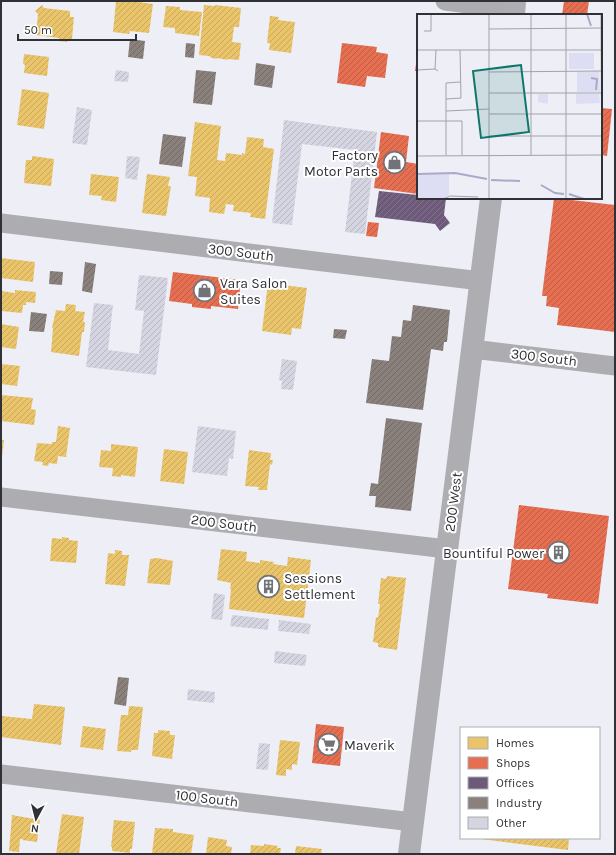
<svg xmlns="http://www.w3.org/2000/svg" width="616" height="855" font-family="Karla,sans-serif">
	<defs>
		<pattern id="homes-hatch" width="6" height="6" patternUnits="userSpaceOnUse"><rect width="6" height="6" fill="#e9c46a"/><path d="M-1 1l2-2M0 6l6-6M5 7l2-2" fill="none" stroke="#c8a95c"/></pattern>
		<pattern id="shops-hatch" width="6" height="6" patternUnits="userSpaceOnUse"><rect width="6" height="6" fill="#e76f51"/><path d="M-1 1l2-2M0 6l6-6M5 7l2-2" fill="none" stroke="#bc5c44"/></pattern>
		<pattern id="offices-hatch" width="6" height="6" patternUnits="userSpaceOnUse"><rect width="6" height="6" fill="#6d597a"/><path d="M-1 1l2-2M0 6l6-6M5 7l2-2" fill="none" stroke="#82738c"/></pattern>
		<pattern id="industry-hatch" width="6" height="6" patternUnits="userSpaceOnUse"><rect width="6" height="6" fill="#8a817c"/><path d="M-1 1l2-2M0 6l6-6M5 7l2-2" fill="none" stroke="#716a66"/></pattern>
		<pattern id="building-hatch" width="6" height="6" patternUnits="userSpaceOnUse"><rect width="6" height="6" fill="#d4d5e1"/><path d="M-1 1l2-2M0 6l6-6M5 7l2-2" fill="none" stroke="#b6b7c2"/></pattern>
	</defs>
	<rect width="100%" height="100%" fill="#eeeef6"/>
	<path fill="url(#homes-hatch)" d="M116 1H132L153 4 149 33 130 31 129 34 113 32Z
		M42 5 44 8 70 11V17H74L72 39H68L67 42 59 41V38L36 35 38 14 35 11Z
		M204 5 215 6V5L241 8 239 27H234L232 42 241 43 239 60 228 59V60L217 58V59L212 58 209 56 199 55Z
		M166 6 180 7V10L202 12 199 36 175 33V28L163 27Z
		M270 16 279 17 278 20 295 22 291 53 269 50 270 43H267Z
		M24 54 49 57 47 76 24 73 25 65 23 64Z
		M22 89 49 93 44 129 17 125Z
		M195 122 221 126 217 160 225 161 226 153 242 155V153L245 154 247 137 264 139 263 147 274 149 265 219 250 217 251 213 233 211 234 205 226 204 224 214 209 212 210 198 195 196 197 177 188 176Z
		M32 156 54 159 51 186 24 183 26 160H32Z
		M91 174 119 177 116 202 101 200 102 196 89 195Z
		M147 174 170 177 168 186H171L166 216 142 213Z
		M1 258 35 262 33 282 1 278Z
		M268 283 307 288 301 329 292 328 291 335 262 331Z
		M15 290 36 292 35 303 26 302V305H23L22 313 1 311V291L15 293Z
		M66 304 76 305 75 311 85 312 83 322H85L84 332H82L79 356 51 352 53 328H52L56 310 65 311Z
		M1 324 19 327 16 349 1 347Z
		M1 364 20 366 17 386 1 384Z
		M1 395 33 398 31 409 36 410 34 425 1 421Z
		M58 426 70 428 66 457 58 456 57 464 49 463 48 466 42 465 43 462 34 461 37 443 52 444V442H56Z
		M1 440H4L2 457H1Z
		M111 444 138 447 135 477 121 475V477L112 476 113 468 99 467 101 450 111 451Z
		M164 449 188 452 184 484 160 481Z
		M249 450 271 453 270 460H273L272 465 270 464 267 490H258L259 487 245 486Z
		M62 537 69 538V540L78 541 76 563 50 561 52 538 62 539Z
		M221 549 247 552 246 561 260 563V560L274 562 273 564 287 566 288 557 311 560 304 618 229 609 231 589H230L231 583 217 580Z
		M115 550 122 551V555H129L125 586 105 584 108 553 115 554Z
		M157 558 173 561 170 585 147 583 150 559Z
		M387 576 406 578 397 650 378 647V643L373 642 376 617 378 618 380 604H378L381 578 386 579Z
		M34 704 65 707 61 745 1 737 2 716 32 719Z
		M129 706 143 707 138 750H131V752L117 751 121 715H128Z
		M83 726 106 729 103 750 80 747Z
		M158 730 170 731V735H175L172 759 152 756 154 733H158Z
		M280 740 300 742 297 765 292 764V770L286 769V776L276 775Z
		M62 814 84 817 79 854H56Z
		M12 815 40 820 37 842 22 840 23 839H20L19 852 9 851Z
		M114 820 135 822 132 849H130V853L112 851V847H111Z
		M155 828 173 829V832L194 835 191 854H152Z
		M208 837 227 840 226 846 232 847 231 854H206Z
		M481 838H569L568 850 481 839Z
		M264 844 278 846 277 848H281L280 854H250L251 845 264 846Z
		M296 846 322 849 321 854H295Z"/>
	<path fill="url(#shops-hatch)" d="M564 1H589L587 15H562Z
		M342 43 377 47 376 52 388 54 385 78 367 76 365 87 337 83Z
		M417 57H418V71H415Z
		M601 108 612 109 607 156 601 155Z
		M381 132 409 136 406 162 418 164V194L374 188Z
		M554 198 615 205V332L557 325 559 308 546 306 547 296H542Z
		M368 222 379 223 377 237 366 236Z
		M173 272 241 280 238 309 211 306V309L192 307V304L169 301Z
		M519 505 609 516 598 604 547 598 548 594 508 589Z
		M316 724 344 727 340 766 312 763Z"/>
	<path fill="url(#offices-hatch)" d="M379 191 418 195V198H446L444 215 450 223 440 231 435 224 375 217Z"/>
	<path fill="url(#industry-hatch)" d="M130 39 145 41 143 59 128 57Z
		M186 43 195 44 194 58 185 57Z
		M256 63 275 66 272 88 254 85Z
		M196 70 216 72 212 105 193 103Z
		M163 134 186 137 182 167 159 164Z
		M85 262 96 264 92 293 82 291Z
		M50 271 63 272 62 285 49 284Z
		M413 305 450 310 447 342H444L443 351 431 349 423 410 366 403 372 359 389 361 392 336 401 337 403 320 411 321Z
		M31 312 47 314 44 332 29 331Z
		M334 329 347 330 345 339 333 338Z
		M386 418 422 423 411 511 375 507 376 496H369L371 483 378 484Z
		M118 677 129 678 126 706 114 704Z"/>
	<path fill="url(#building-hatch)" d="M116 70 129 72 128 82 114 81Z
		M77 107 92 110 87 145 72 143Z
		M284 120 377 132 365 234 345 232 355 150 302 144 292 225 272 223Z
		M127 156 140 157 137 180 125 178Z
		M139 275 168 278 156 375 86 367 94 303 113 305 108 350 139 354 144 311 135 310Z
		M282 359 297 361 293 390 281 389 282 381 279 380Z
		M198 426 236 431 233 459 229 458 227 476 192 472Z
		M214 593 225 595 222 620 211 619Z
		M232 615 269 619 268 630 230 626Z
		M279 620 311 624 309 634 278 631Z
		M275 651 307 655 305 666 274 663Z
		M188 689 215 692 214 703 187 700Z
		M259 743 270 744 268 770 256 769Z"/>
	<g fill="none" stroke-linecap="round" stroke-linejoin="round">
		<path stroke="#adadb1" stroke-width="19" d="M445 1 514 10
			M1 223 481 281
			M472 349 615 366
			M1 497 447 549
			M1 774 413 822"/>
		<path stroke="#adadb2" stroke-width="22" d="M514 15 515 1
			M409 854 491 198"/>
	</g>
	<defs>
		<symbol id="shop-ring" viewBox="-11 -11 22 22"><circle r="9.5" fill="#fff" stroke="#727379" stroke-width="1.5"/><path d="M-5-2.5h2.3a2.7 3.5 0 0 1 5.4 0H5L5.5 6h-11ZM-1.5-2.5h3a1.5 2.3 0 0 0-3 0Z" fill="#727379"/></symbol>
		<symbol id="building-ring" viewBox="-11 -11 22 22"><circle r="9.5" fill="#fff" stroke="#727379" stroke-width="1.5"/><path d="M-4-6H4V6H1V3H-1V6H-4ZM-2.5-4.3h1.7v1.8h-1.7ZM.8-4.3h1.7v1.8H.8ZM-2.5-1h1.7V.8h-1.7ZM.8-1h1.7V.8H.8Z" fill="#727379"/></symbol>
		<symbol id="supermarket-ring" viewBox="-11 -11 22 22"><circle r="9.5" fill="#fff" stroke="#727379" stroke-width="1.5"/><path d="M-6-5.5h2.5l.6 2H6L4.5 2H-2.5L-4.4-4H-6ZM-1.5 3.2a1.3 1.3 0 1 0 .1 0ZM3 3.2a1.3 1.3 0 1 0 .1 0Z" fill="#727379"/></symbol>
	</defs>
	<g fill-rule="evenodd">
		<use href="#shop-ring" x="382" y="150" width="25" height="25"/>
		<use href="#shop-ring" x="192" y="278" width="25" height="25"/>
		<use href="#building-ring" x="546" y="540" width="25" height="25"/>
		<use href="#building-ring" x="256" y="574" width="25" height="25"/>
		<use href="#supermarket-ring" x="316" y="732" width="25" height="25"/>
	</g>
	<g text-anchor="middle" stroke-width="4" stroke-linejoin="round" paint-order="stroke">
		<g font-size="14" fill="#303136" stroke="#fff" text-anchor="start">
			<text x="378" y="160" text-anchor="end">Factory<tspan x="378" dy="16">Motor Parts</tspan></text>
			<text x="220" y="288">Vara Salon<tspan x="220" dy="16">Suites</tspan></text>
			<text x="544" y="558" text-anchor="end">Bountiful Power</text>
			<text x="284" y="583">Sessions<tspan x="284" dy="16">Settlement</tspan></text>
			<text x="344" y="750">Maverik</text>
		</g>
		<g font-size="14" fill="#303136" stroke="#fff">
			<text transform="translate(241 252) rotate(7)" y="5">300 South</text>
			<text transform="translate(544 357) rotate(7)" y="5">300 South</text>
			<text transform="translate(453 502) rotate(-83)" y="5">200 West</text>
			<text transform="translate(224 523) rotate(7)" y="5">200 South</text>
			<text transform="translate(207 798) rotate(7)" y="5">100 South</text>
		</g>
	</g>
	<g transform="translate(417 14)">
		<rect width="185" height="185" fill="#eeeef6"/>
		<path d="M152 39H177V55H152Z" fill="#dddef4"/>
		<path d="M182 57 183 78H160V58ZM121 80H131V90L121 88ZM159 80H182L183 89 159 90ZM0 160H32V181L25 185H0Z" fill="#dddef4"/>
		<path fill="none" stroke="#a9aac8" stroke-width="2" d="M170 0 174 12M174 64 180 65 179 76M0 160 38 159 70 165M74 166 103 167M124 171 138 179 147 180M152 180 167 185"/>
		<path fill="none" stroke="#a2a2a9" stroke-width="1" d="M149 0V185M184 0 185 185M72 15 184 14M7 17H14V0M0 36H185M18 55 19 36M0 56 18 55 21 57M72 58 185 57M72 79H185M29 85 44 84 43 36M29 97 72 95M72 100H185M0 107H45V141M72 122H185M29 141V69L43 68M114 141V0M0 142 185 141M26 185 33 182 61 183M72 185V0"/>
		<path fill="#0f766e" fill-opacity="0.15" stroke="#0f766e" stroke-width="2" d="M104 51 112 118 64 124 56 57Z"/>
		<rect width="185" height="185" fill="none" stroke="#303136" stroke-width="2"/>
	</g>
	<rect width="616" height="855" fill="none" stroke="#303136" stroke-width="4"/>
	<rect x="460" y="727" width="140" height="112" fill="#ffffff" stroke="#acadaf"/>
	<rect x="468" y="737" width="20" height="12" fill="#e9c46a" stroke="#acadaf"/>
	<text x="496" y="747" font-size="12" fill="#303136">Homes</text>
	<rect x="468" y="757" width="20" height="12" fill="#e76f51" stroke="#acadaf"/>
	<text x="496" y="767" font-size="12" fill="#303136">Shops</text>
	<rect x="468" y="777" width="20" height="12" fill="#6d597a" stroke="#acadaf"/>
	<text x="496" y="787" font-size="12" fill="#303136">Offices</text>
	<rect x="468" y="797" width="20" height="12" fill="#8a817c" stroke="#acadaf"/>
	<text x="496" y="807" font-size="12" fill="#303136">Industry</text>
	<rect x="468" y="817" width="20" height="12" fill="#d4d5e1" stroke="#acadaf"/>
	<text x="496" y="827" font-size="12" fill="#303136">Other</text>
	<g transform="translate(36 819) rotate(187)" stroke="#ffffff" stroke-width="3" paint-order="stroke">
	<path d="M0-3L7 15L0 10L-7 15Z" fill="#303136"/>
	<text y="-6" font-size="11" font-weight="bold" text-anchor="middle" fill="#303136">N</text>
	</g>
	<path d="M18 34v6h118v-6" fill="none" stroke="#303136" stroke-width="2"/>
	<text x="24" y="34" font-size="12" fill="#303136" stroke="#ffffff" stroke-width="3" paint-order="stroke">50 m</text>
</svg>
